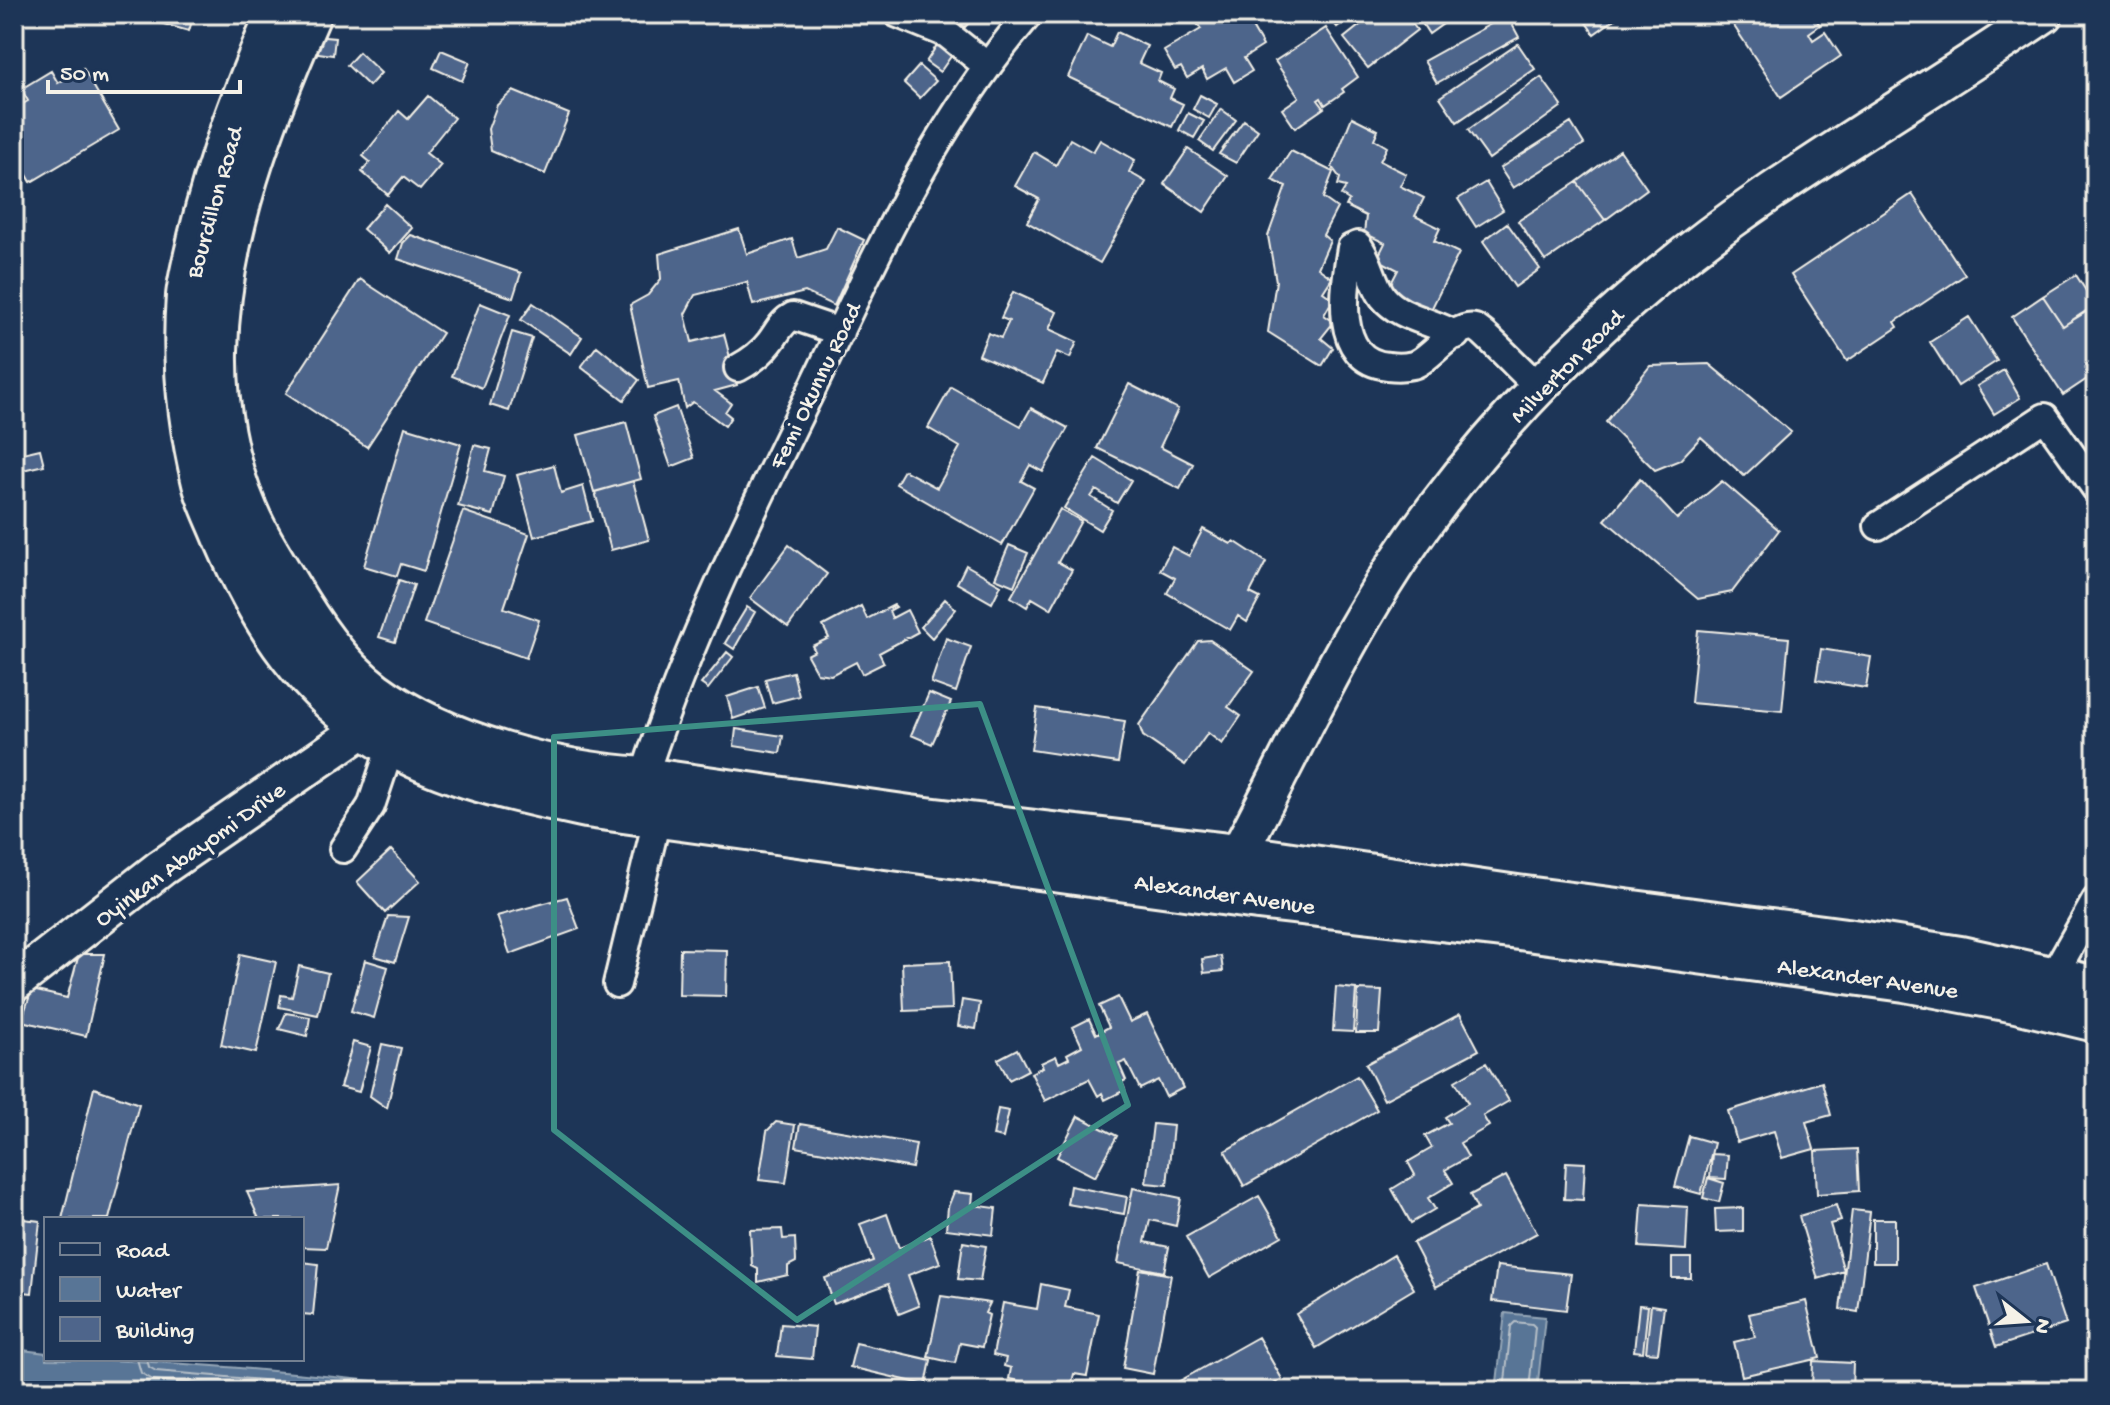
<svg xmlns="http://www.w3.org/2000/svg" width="2110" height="1405" font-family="'Gochi Hand',sans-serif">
	<rect width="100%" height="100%" fill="#1d3557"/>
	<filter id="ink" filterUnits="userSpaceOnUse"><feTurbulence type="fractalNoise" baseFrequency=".0125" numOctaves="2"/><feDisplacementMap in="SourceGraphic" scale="16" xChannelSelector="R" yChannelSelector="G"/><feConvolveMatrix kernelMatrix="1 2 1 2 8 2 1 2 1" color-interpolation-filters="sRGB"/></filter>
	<g filter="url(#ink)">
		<path fill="#587596" stroke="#96a7b7" stroke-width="2" d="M1505 1313 1545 1317 1537 1391H1496Z
			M14 1349 46 1353V1359C186 1359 327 1376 466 1391H14Z"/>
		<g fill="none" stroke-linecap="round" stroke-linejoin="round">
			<path stroke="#b6bfc7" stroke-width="2" d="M137 1359 141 1373 153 1380 283 1391
				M147 1359 149 1367 156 1371 392 1391
				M1504 1391 1511 1326 1515 1322 1532 1324 1535 1327 1529 1391"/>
		</g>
		<path fill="#4e658b" stroke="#f4f1e8" stroke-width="2" d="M162 14H194L189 31 160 23Z
			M950 14H977L965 27Z
			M1202 14H1261L1264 19 1252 27 1263 46 1244 58 1252 71 1234 82 1226 68 1207 79 1202 69 1187 78 1181 67 1175 70 1164 51 1201 29 1196 22 1204 18Z
			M1327 14H1354L1337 27Z
			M1374 14H1405L1417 30 1368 68 1344 38Z
			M1416 14H1457L1429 34Z
			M1580 14H1622L1594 34Z
			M1726 14H1812L1820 25 1809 33 1813 40 1825 32 1841 56 1781 97Z
			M1507 15 1519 37 1437 83 1424 61Z
			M1326 28 1358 77 1342 89 1344 92 1325 105 1321 98 1318 100 1324 108 1295 128 1282 109 1299 97 1275 61Z
			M1117 32 1147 46 1139 63 1161 73 1158 81 1174 89 1170 98 1183 104 1172 127 1068 77 1087 36 1110 47Z
			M313 36 335 38 333 55 311 52Z
			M939 42 954 52 940 72 926 62Z
			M1518 44 1535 69 1457 122 1440 97Z
			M441 50 470 62 462 81 433 68Z
			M359 52 381 73 369 86 347 65Z
			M919 66 936 81 920 98 904 83Z
			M83 68 119 130 31 182 14 152V109L28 101 21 89 51 71 58 83Z
			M1541 77 1562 106 1489 159 1468 130Z
			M513 91 569 114 545 174 491 151 488 129 497 105Z
			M1200 95 1217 104 1209 118 1193 109Z
			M428 96 454 118 426 153 441 165 420 190 403 177 388 195 362 172 370 162 363 156 399 111 408 119Z
			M1221 109 1236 120 1213 151 1199 141Z
			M1188 113 1204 121 1194 138 1179 130Z
			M1352 117 1378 130 1374 139 1387 147 1380 161 1406 174 1400 186 1424 198 1415 216 1440 228 1434 241 1459 253 1429 314 1386 293 1398 270 1377 259 1385 243 1364 233 1366 216 1346 206 1349 200 1341 195 1346 187 1338 185 1340 178 1332 167Z
			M1244 120 1258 130 1236 163 1219 154Z
			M1571 123 1584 144 1513 188 1500 168Z
			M1070 139 1093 152 1100 140 1135 160 1129 172 1146 182 1100 263 1027 222 1039 199 1015 186 1034 152 1056 165Z
			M1188 149 1228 176 1204 212 1164 184Z
			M1620 150 1647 189 1605 220 1577 182Z
			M1291 151 1333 172 1323 198 1337 208 1323 235 1330 241 1318 268 1332 278 1323 292 1333 299 1324 315 1334 322 1321 338 1333 348 1322 366 1268 332 1276 281 1268 236 1286 186 1272 180Z
			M1486 182 1503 210 1476 227 1458 199Z
			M1577 182 1605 220 1545 261 1518 221Z
			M1912 194 1965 275 1895 322 1898 327 1847 361 1791 275Z
			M385 204 412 228 390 253 363 229Z
			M1507 223 1540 269 1515 287 1483 241Z
			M837 227 864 240 834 306 805 292 753 305 747 282 695 295 685 314 692 342 724 334 737 385 715 391 731 403 725 412 731 417 725 426 693 402 685 408 679 381 648 388 630 305 648 295 661 279 659 254 739 229 747 254 792 239 798 258 826 249Z
			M411 235 521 273 513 298 398 259 403 243Z
			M2076 275 2095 305 2063 326 2043 296Z
			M360 279 442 333 367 447 286 393Z
			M1013 292 1057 312 1049 329 1077 342 1070 358 1057 352 1043 383 979 355 988 333 1001 338 1009 321 1001 318Z
			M2043 296 2063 326 2096 306V373L2063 395 2012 317Z
			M480 303 510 315 482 388 452 376Z
			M533 303 582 337 571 354 521 320Z
			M1969 317 1997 361 1958 386 1930 342Z
			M512 332 532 338 509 411 490 405Z
			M597 346 639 380 624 400 581 367Z
			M1709 364 1791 432 1744 476 1701 437 1680 460 1655 470 1606 422 1650 366Z
			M2004 370 2020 398 1994 414 1977 386Z
			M1129 384 1178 409 1160 447 1193 464 1180 489 1097 448Z
			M951 387 1021 426 1031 408 1068 428 1043 472 1030 465 1021 481 1034 488 1002 545 896 484 904 470 937 488 960 447 928 428Z
			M676 407 694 458 671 467 653 416Z
			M626 422 641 479 594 492 578 435Z
			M405 427 461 444 424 571 401 564 397 576 364 566Z
			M474 445 491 449 485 471 504 476 493 515 458 506Z
			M40 449 44 465 14 472V455Z
			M1095 458 1131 480 1117 503 1096 490 1091 497 1112 510 1100 530 1064 508Z
			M554 465 561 493 583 486 592 521 534 537 517 475Z
			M1640 479 1677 519 1722 481 1779 530 1732 592 1698 599 1605 520Z
			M633 481 649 540 611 550 595 492Z
			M1060 509 1081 521 1058 562 1072 570 1051 609 1032 598 1027 607 1011 597Z
			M463 511 529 534 504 608 539 620 526 658 424 623Z
			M1203 529 1231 544 1234 541 1266 562 1250 593 1260 598 1247 622 1238 616 1230 630 1167 593 1175 578 1160 570 1172 547 1189 556Z
			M789 545 827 574 788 627 750 598Z
			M1009 545 1028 553 1014 586 995 578Z
			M966 565 1001 585 992 603 957 583Z
			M399 580 414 585 395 642 379 637Z
			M945 599 956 609 932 638 921 627Z
			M894 605 896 607 889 611 892 618 907 610 918 632 879 653 884 663 862 674 856 662 831 675 817 673 807 655 815 651 812 646 829 638 823 626 861 606 867 619Z
			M747 607 755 612 734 649 725 643Z
			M1698 630 1789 638 1782 711 1691 703Z
			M946 638 971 647 956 692 931 683Z
			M1210 640 1254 671 1228 707 1241 716 1222 744 1208 733 1185 765 1143 736 1139 725 1198 641Z
			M1821 649 1871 657 1866 688 1816 680Z
			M727 652 733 657 708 689 701 684Z
			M793 672 799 696 772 703 765 679Z
			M758 687 765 708 733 719 727 697Z
			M929 693 951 702 932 744 911 735Z
			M1037 708 1125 721 1118 763 1031 750Z
			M736 729 783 736 780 753 734 746Z
			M391 850 420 881 385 913 357 882Z
			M567 897 579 929 510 954 497 916Z
			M388 916 409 917 395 962 375 956Z
			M680 949 727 950 726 996 679 995Z
			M79 954H105L86 1036 21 1021 32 990 67 998Z
			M240 954 276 962 256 1053 221 1045Z
			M1221 956 1223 971 1204 973 1202 959Z
			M365 960 388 967 374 1018 351 1011Z
			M950 961 952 1009 904 1011 902 963Z
			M299 966 328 973 318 1015 279 1007 281 995 292 997Z
			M1336 987 1356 989 1353 1032 1333 1031Z
			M1358 990 1382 991 1379 1033H1356Z
			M1118 997 1130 1022 1147 1014 1183 1088 1166 1097 1158 1080 1140 1089 1126 1061 1119 1064 1126 1080 1122 1082 1125 1090 1105 1100 1102 1093 1098 1096 1089 1079 1045 1101 1031 1073 1043 1067 1041 1063 1056 1056 1059 1063 1069 1058 1067 1054 1082 1046 1073 1027 1089 1019 1096 1034 1109 1027 1099 1006Z
			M962 1000 980 1003 976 1029 958 1026Z
			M286 1013 310 1017 307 1036 279 1029Z
			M1460 1014 1479 1050 1384 1100 1366 1064Z
			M353 1042 371 1047 359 1092 340 1087Z
			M382 1044 401 1048 387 1108 370 1096Z
			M1017 1049 1028 1070 1009 1080 998 1059Z
			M1486 1063 1509 1101 1483 1116 1489 1126 1460 1143 1468 1157 1445 1170 1453 1183 1428 1198 1435 1209 1411 1223 1392 1189 1415 1175 1408 1162 1432 1148 1425 1136 1449 1123 1445 1117 1468 1103 1455 1081Z
			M1357 1076 1377 1110 1244 1186 1225 1151Z
			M1822 1082 1831 1115 1806 1122 1814 1149 1782 1158 1774 1131 1737 1142 1728 1111Z
			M94 1088 139 1104 109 1219H62Z
			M998 1109 1009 1111 1003 1138 993 1136Z
			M1078 1116 1117 1136 1095 1177 1057 1157Z
			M776 1122 795 1125 786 1183 759 1180 767 1131Z
			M800 1124 916 1144 912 1168 796 1147Z
			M1153 1124 1173 1126 1167 1185 1146 1183Z
			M1689 1136 1714 1143 1701 1194 1675 1187Z
			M1857 1149 1859 1191 1817 1194 1815 1151Z
			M1712 1154 1728 1155 1726 1179 1710 1178Z
			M1566 1162 1585 1163 1583 1200 1564 1199Z
			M1506 1176 1537 1233 1436 1287 1413 1243 1477 1209 1470 1195Z
			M1708 1178 1724 1183 1719 1202 1703 1198Z
			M340 1185 326 1248 302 1247V1219H259L247 1192Z
			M1070 1186 1127 1197 1124 1214 1067 1204Z
			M1133 1188 1181 1198 1176 1226 1150 1220 1145 1242 1169 1247 1164 1272 1118 1263Z
			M954 1192 973 1194 972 1205 996 1208 993 1235 946 1229 948 1207Z
			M1259 1196 1282 1236 1209 1278 1186 1237Z
			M1642 1204 1688 1207 1686 1250 1639 1247Z
			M1836 1205 1841 1221 1830 1224 1844 1271 1818 1279 1799 1216Z
			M1743 1208V1231L1716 1232 1715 1209Z
			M1852 1210 1870 1212 1858 1312 1840 1309Z
			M887 1214 899 1248 930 1236 940 1263 908 1275 919 1306 899 1314 888 1284 834 1304 825 1278 873 1261 860 1224Z
			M14 1218 40 1221 32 1293 14 1291Z
			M1873 1219H1895V1263H1873Z
			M782 1229 783 1239 795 1238 796 1262 788 1266V1275L758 1282V1269L752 1266 750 1230Z
			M963 1242 986 1246 980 1281 958 1279Z
			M1394 1255 1414 1289 1316 1348 1296 1314Z
			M1672 1258H1691V1278H1672Z
			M302 1262 318 1264 313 1315 302 1314Z
			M2046 1264 2066 1324 1996 1347 1976 1288Z
			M1497 1266 1571 1274 1566 1310 1492 1301Z
			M1140 1269 1171 1275 1153 1374 1123 1368Z
			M1041 1284 1069 1290 1065 1307 1099 1314 1087 1376 1074 1374 1070 1391 1009 1379 1011 1368 1004 1366 1006 1358 993 1355 1003 1303 1037 1309Z
			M941 1296 990 1303 985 1313 989 1315 982 1347 960 1343 955 1363 928 1357Z
			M1806 1301 1820 1358 1742 1376 1734 1342 1755 1337 1749 1314Z
			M1639 1305 1648 1306 1643 1352 1634 1351Z
			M1651 1305 1664 1307 1658 1353 1646 1352Z
			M781 1324 815 1327 812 1359 777 1356Z
			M1258 1337 1282 1379 1262 1391H1181L1176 1383Z
			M856 1343 931 1360 926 1385 850 1367Z
			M1813 1361 1853 1363 1852 1391H1812Z"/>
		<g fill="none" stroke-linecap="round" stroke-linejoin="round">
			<defs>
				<path id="street" d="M898 14 947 34 986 65
					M1456 335C1432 320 1401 319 1383 297 1372 282 1370 261 1358 245L1351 248C1344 287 1332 361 1388 366 1396 367 1405 367 1413 365 1430 360 1455 323 1475 328 1483 330 1528 378 1539 387
					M738 368C751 361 761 354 770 342 778 332 781 322 793 316L840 332
					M1878 526 2045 417 2096 489
					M643 779C687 643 751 513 814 385 877 254 934 125 1029 14
					M343 849 371 806 392 743
					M2053 976 2096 900
					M617 984 658 815"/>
				<path id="secondary" d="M1237 856C1299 740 1354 615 1434 510 1527 386 1643 279 1771 192 1861 131 1954 75 2044 14
					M14 983 161 868 366 727"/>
				<path id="primary" d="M278 14C247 86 218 160 200 237 196 256 190 277 188 296 183 359 189 422 204 483 209 502 219 521 226 539 259 616 297 677 365 727 428 773 512 790 587 806L1258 898 1519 928 1905 980 2016 1001 2096 1020
					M309 14C263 119 218 234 216 351 215 404 225 463 246 511 257 538 273 561 287 585 310 624 338 666 374 693 446 746 555 773 643 779L910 817 1237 856 1517 897 1846 940 1960 958 2096 988"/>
			</defs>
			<use href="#street" stroke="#f4f1e8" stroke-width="32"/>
			<use href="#secondary" stroke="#f4f1e8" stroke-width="42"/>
			<use href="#primary" stroke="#f4f1e8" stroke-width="48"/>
			<use href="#street" stroke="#1d3557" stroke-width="26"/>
			<use href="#secondary" stroke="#1d3557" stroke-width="36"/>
			<use href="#primary" stroke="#1d3557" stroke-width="42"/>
		</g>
	</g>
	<path fill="none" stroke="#3d8f86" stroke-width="6" stroke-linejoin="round" d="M980 704 1128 1105 797 1320 554 1130V737Z"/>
	<g text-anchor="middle" stroke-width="8" stroke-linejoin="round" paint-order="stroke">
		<g font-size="24" fill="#f4f1e8" stroke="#1d3557">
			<text transform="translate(213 202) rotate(-74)" y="8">Bourdillon Road</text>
			<text transform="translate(1566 365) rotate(-45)" y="8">Milverton Road</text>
			<text transform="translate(814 385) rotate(-64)" y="8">Femi Okunnu Road</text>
			<text transform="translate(189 853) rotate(-36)" y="8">Oyinkan Abayomi Drive</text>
			<text transform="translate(1225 893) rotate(8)" y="8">Alexander Avenue</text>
			<text transform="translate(1868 977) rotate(8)" y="8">Alexander Avenue</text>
		</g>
	</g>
	<rect width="2110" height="1405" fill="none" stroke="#1d3557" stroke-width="48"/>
	<rect x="24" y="24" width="2062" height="1357" fill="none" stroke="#f4f1e8" stroke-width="3" filter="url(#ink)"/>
	<rect x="44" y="1217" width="260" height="144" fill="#1d3557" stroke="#738091" stroke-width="2"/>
	<rect x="60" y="1243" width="40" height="12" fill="#1d3557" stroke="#738091" stroke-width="2"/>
	<text x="116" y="1257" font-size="24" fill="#f4f1e8">Road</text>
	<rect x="60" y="1277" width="40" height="24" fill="#587596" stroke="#738091" stroke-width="2"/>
	<text x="116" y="1297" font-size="24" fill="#f4f1e8">Water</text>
	<rect x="60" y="1317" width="40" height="24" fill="#4e658b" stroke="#738091" stroke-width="2"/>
	<text x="116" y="1337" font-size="24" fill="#f4f1e8">Building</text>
	<g transform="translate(2026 1321) rotate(107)" stroke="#1d3557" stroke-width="6" paint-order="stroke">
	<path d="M0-6L14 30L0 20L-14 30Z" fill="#f4f1e8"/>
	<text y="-12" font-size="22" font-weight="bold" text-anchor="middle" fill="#f4f1e8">N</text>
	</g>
	<path d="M48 80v12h192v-12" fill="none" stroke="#f4f1e8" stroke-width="4"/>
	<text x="60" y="80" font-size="24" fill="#f4f1e8" stroke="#1d3557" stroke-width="6" paint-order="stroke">50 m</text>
</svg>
